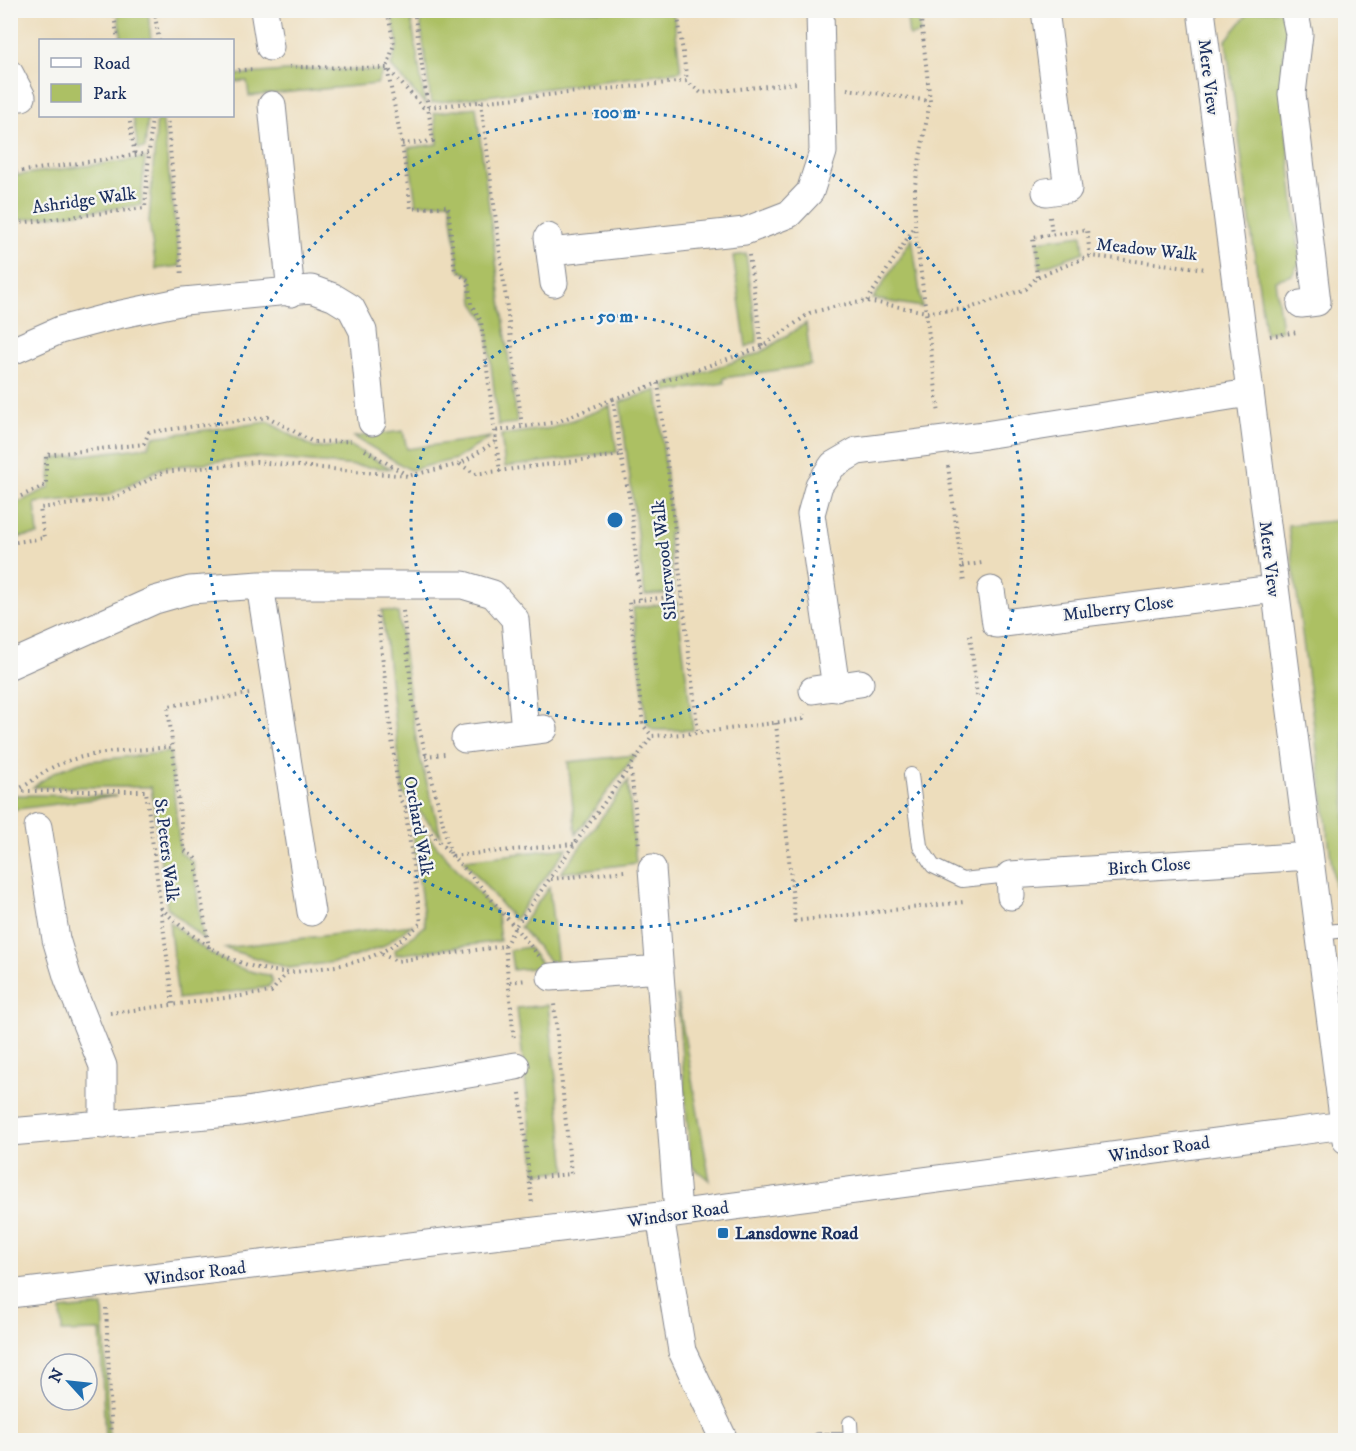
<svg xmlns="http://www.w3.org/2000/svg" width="1356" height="1451" font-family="'IM FELL DW Pica',serif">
	<rect width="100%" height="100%" fill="#f6f6f2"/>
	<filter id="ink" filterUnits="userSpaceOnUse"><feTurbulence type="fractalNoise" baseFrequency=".0167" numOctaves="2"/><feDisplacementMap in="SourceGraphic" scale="12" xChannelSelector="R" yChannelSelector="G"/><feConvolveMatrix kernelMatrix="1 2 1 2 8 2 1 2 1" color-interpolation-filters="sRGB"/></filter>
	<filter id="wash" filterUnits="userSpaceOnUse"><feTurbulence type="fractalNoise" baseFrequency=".008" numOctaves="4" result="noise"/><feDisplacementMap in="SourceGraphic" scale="24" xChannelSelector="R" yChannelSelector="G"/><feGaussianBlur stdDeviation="1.35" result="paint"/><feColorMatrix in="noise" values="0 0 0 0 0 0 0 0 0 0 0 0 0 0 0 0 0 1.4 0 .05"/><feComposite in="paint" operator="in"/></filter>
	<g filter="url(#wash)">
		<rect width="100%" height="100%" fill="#edddbc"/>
		<path fill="#acc064" stroke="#647861" stroke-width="1.5" d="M117 11H148L151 40H122Z
			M391 11H410L425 104 391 66 398 44Z
			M419 11H673L681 71 431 103Z
			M906 11H917L920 34 909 36Z
			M1250 11H1280L1286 27 1282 90 1300 261 1292 275 1275 280 1282 330 1265 333 1226 40Z
			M310 69 383 71 377 84 249 96 247 81 233 82V75Z
			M476 107 517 423 498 425 486 321 474 303 471 276 459 270 450 202 416 204 408 148 438 144 434 113Z
			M133 116H148L145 148 138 149Z
			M157 116H162L180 266 156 269 149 222Z
			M145 158 141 205 11 221V176Z
			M1082 235 1084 252 1040 268 1037 241Z
			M912 238 922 307 873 299Z
			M746 254 757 334V342L746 347 733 256Z
			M806 323 811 365 724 378V383L667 392 665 385 760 353Z
			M657 390 672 532 668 533 674 593 645 595 620 402Z
			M610 406 617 452 505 467 501 435 552 428Z
			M268 422 314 448 349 445 392 469 254 457 161 468 109 495 35 503 38 535 11 538V506L50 487 51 459 148 447 153 437Z
			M403 431 407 449 491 437 456 459 410 470 354 437Z
			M1345 520V967L1288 525Z
			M677 602 693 730H653L647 724 633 608Z
			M382 610 398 613 417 746 441 836 403 793Z
			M170 752 180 852 193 862 203 939 167 907 151 787H33L55 772 80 762Z
			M635 755 576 834 568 762Z
			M628 781 636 863 561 873Z
			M16 795 118 796 11 810V796Z
			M411 817 497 914 500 941 396 955 395 950 425 926Z
			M567 848 514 920 464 860Z
			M549 887 558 964 553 965 520 927Z
			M169 921C199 947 228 970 269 975L273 981 268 987 178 999Z
			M412 925 382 947 342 961 289 968 223 948Z
			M528 947 544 967 513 970 510 950Z
			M677 995 710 1181 693 1167 690 1156Z
			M548 1005 566 1170 536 1174 517 1008Z
			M103 1306 109 1440H105L100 1331 62 1332 61 1310Z"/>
	</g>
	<g filter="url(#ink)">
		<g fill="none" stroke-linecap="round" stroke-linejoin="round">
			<defs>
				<path id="lane" d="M911 775 920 846 933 866 962 880 1010 875
					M1319 933 1346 930
					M819 1440H851L850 1423"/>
				<path id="street" d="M264 10 270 47
					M1045 10 1068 189 1046 192
					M1201 10 1346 1140
					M1294 10 1299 34 1292 94 1317 302 1301 304
					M10 74 22 97
					M272 105 291 293
					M548 237 554 283
					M550 252 745 231 789 214 810 192 823 152 820 10
					M10 352 60 330 117 315 184 301 311 289 333 297 351 308 363 331 372 422
					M260 585 311 912
					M991 590 996 624 1274 589
					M10 665 155 600 190 590 260 585H463L493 594 515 619 525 731
					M836 688 811 514 819 485 833 465 857 451 985 435 1249 393
					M813 690 860 683
					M465 739 544 729
					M38 827 56 939 68 979 103 1066V1125
					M652 868 678 1213
					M1011 896 1010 875 1309 856
					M551 977 660 969
					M10 1132 241 1112 516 1066
					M660 1216 682 1351 724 1440
					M10 1294 660 1216 1344 1125"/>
			</defs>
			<use href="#lane" stroke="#84868d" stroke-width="16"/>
			<use href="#street" stroke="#84868d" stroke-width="29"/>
			<path stroke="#84868d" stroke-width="4" stroke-dasharray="1.5 4.5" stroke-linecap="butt" d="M113 10 118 40
				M154 10 159 40
				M677 10 687 81
				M920 10 930 101 915 185V227L939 414
				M289 67 387 68 423 107H428L414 10
				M232 71 254 69
				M847 89 930 101
				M481 102 522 426
				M129 116 135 156
				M167 116 182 276
				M402 144 433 141 428 107 687 81 701 93 796 83
				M10 173 149 153 152 116
				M1050 217 1052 235
				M10 224 145 208 149 153
				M749 255 762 347
				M1037 277 1033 237 1087 230 1090 256
				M867 301 914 228
				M1270 336 1298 332
				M658 383 698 733
				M613 399 762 347 810 313 841 305 867 301 927 312 967 309 1026 289 1037 277 1090 256 1207 269
				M496 441 500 472
				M365 450 407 475
				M621 455 631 507 640 600
				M460 464 475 474 621 455 613 399 557 422 495 431
				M948 466 964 583
				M10 501 46 485V455L144 444 149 432 268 417 313 442 351 441
				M10 543 44 538 40 508 112 499 164 472 256 462 408 476 460 464 496 441 481 321 471 304 468 280 455 272 448 206 411 209 402 144 387 68 394 44 387 10
				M962 566 982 563
				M681 596 629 601 643 725 652 736 698 733 803 719 804 714
				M403 611 413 703 451 856 574 844
				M970 635 977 696
				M776 723 795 921 964 902
				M425 756 445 754
				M631 770 639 846
				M10 791C26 789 37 775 51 768 86 750 133 751 171 747
				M17 791H146L173 1004
				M406 807 475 880 539 956
				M551 879 625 871
				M161 908C195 941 236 970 286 972 297 973 311 969 322 968 367 962 388 953 421 923L405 807 399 798 377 612
				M505 946 514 1040
				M505 946 515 927 652 736
				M209 948 195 858 184 850 168 706 249 694
				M382 954 396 961 505 946
				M510 982 527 980
				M110 1013 271 992 287 973
				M520 1093 532 1204
				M530 1178 571 1174 554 1004
				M106 1308 112 1440"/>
			<use href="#lane" stroke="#fff" stroke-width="14"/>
			<use href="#street" stroke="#fff" stroke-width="27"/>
		</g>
	</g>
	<g fill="none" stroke="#1f6fb2" stroke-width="3" stroke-dasharray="3 6">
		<circle cx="615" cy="520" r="204"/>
		<circle cx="615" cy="520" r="408"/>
	</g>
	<rect fill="#1f6fb2" stroke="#f6f6f2" stroke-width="2" x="717" y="1227" width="12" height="12" rx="3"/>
	<g text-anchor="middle" stroke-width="4.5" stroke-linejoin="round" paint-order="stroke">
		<g font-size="18" fill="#1b2f5e" stroke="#f6f6f2">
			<text transform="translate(1209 77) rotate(83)" y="6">Mere View</text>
			<text transform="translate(84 200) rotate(-8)" y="6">Ashridge Walk</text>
			<text transform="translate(1147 249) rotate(6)" y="6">Meadow Walk</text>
			<text transform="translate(1270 559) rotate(83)" y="6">Mere View</text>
			<text transform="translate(664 560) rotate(-96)" y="6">Silverwood Walk</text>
			<text transform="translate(1118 608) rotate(-7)" y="6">Mulberry Close</text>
			<text transform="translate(419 826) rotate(80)" y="6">Orchard Walk</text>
			<text transform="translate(167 850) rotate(83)" y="6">St Peters Walk</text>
			<text transform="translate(1149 866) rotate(-4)" y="6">Birch Close</text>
			<text transform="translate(1159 1149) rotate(-8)" y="6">Windsor Road</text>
			<text transform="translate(678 1214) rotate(-8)" y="6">Windsor Road</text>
			<text transform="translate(195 1273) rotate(-7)" y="6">Windsor Road</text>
		</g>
		<g font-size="18" font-weight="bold" fill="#1b2f5e" stroke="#f6f6f2" text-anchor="start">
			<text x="735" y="1239">Lansdowne Road</text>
		</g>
	</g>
	<circle cx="615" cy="520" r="9" fill="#1f6fb2" stroke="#f6f6f2" stroke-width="3"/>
	<g font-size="18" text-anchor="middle" font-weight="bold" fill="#1f6fb2" stroke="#f6f6f2" stroke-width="4.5" stroke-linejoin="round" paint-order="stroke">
		<text x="615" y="118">100 m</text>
		<text x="615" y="322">50 m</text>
	</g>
	<rect width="1356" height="1451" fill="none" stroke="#f6f6f2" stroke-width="36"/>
	<rect x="39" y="39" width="195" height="78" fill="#f6f6f2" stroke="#9ea6b7" stroke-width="1.5"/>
	<rect x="51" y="58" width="30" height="9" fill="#ffffff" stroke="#9ea6b7" stroke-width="1.5"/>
	<text x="93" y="69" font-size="18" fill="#1b2f5e">Road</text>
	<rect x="51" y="84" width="30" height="18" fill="#acc064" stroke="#9ea6b7" stroke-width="1.5"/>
	<text x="93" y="99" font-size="18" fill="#1b2f5e">Park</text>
	<g transform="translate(69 1382) rotate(297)"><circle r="28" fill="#f6f6f2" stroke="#9ea6b7" stroke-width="1.5"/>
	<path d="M0-4.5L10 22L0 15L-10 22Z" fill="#1f6fb2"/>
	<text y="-9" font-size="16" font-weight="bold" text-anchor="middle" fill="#1b2f5e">N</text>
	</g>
</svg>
